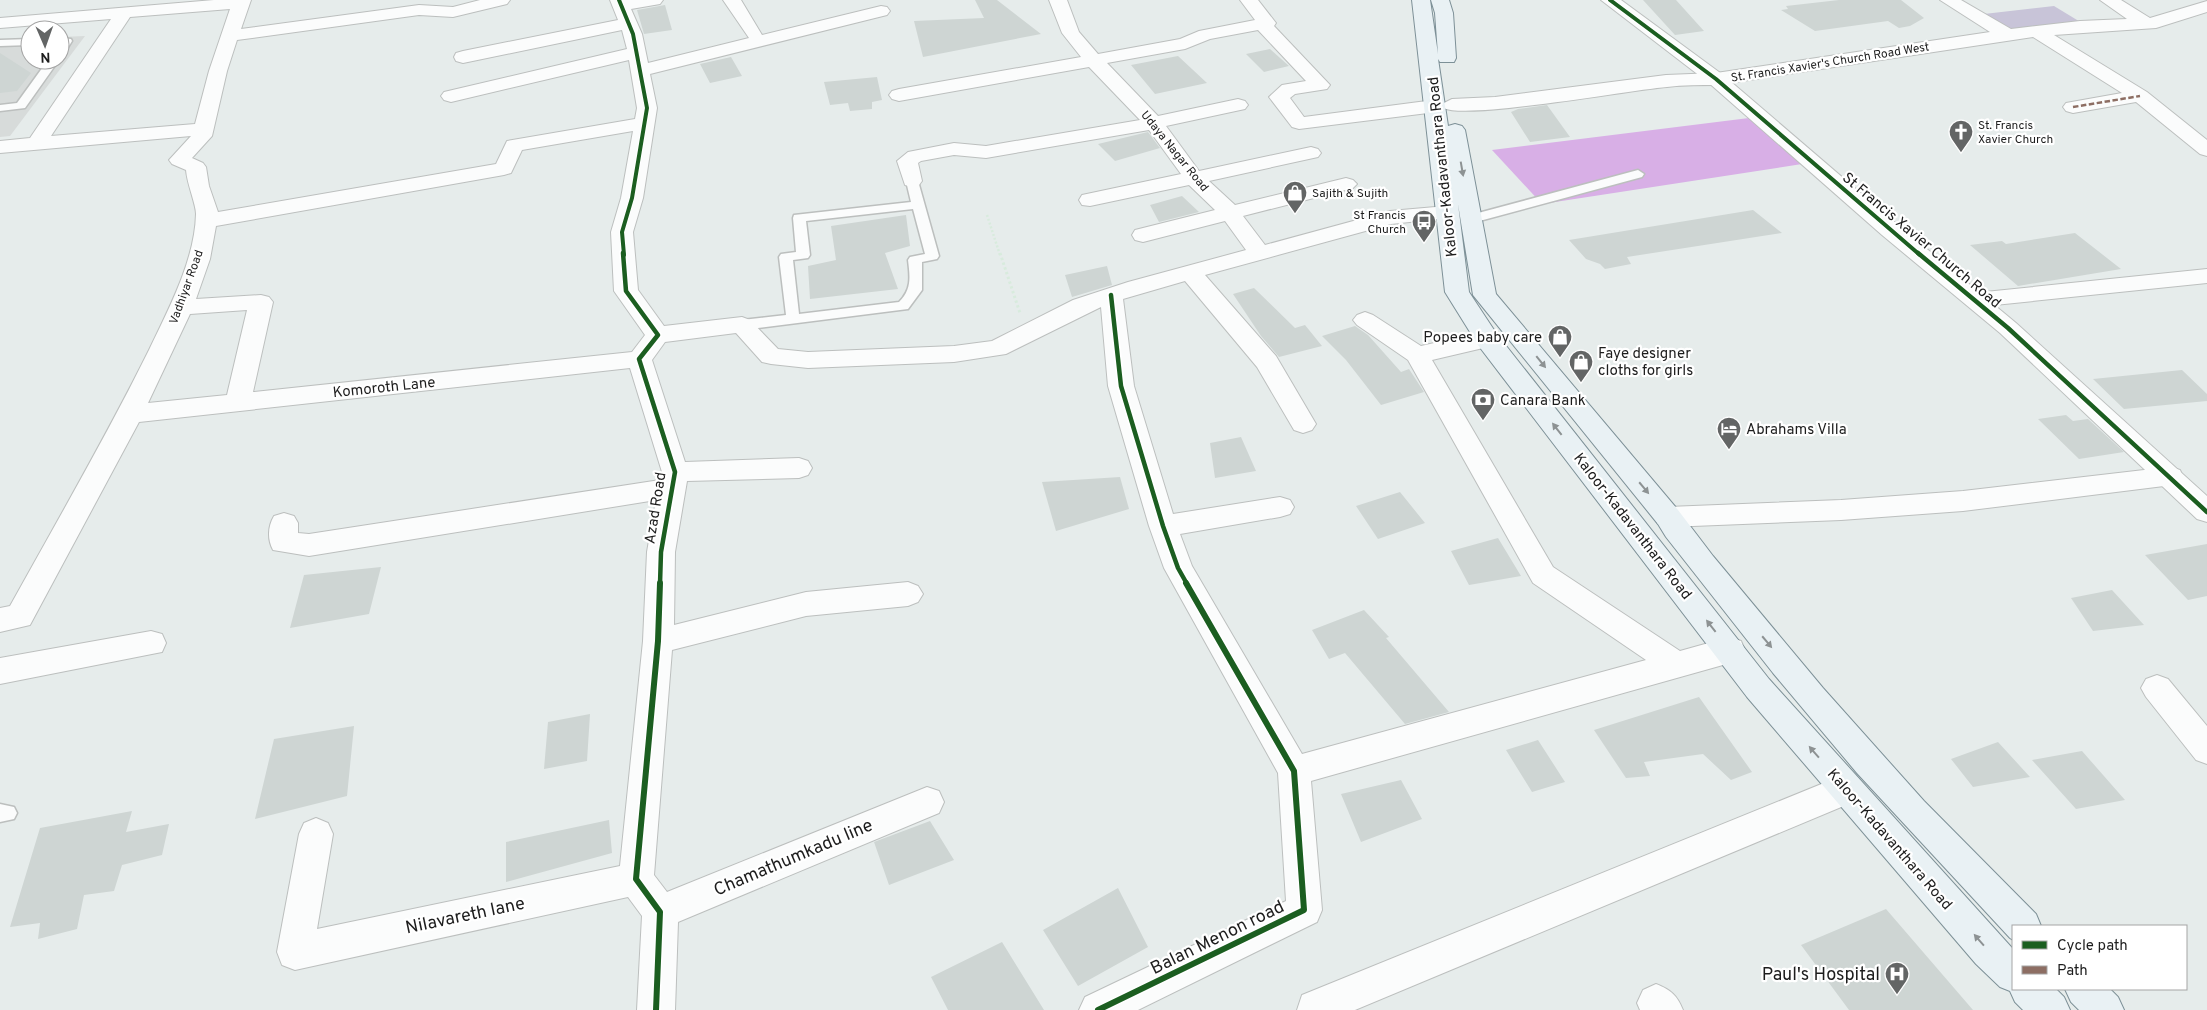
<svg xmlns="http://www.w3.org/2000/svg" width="2207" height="1010" font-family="Overpass,sans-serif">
	<rect width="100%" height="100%" fill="#e6eceb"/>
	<path fill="#d7dbda" d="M85 36 10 136 0 137V41L30 39V60H60V37Z"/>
	<path fill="#c8c4d8" d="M2054 6 2082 23 2011 32 1984 14Z"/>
	<path fill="#d8afe6" d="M1749 118 1802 164 1542 204 1492 150Z"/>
	<path fill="#ced5d3" d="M975 0H997L1041 34 923 57 914 21 984 18Z
		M1643 0H1676L1704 31 1675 35Z
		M1839 0H1901L1924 18 1910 26 1899 28 1888 21 1815 31 1781 10 1788 9 1786 6Z
		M665 5 672 30 644 34 637 10Z
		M1270 49 1289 66 1264 72 1246 54Z
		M0 53 31 73 17 91 0 93Z
		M1178 56 1207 83 1155 94 1131 65Z
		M731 57 742 76 710 83 700 64Z
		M877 77 882 100 872 102V109L850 111 848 103 830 105 824 82Z
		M1547 105 1570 137 1530 142 1511 112 1518 109Z
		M1148 132 1160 148 1115 161 1098 144Z
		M1182 196 1199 212 1159 222 1150 205Z
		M1753 210 1782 233 1627 257 1631 264 1605 269 1600 264 1586 259 1569 240Z
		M906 215 910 246 885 253 898 289 810 299 808 266 836 260 831 226Z
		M2075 233 2121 269 2018 286 1970 245 2002 241 2006 244Z
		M1107 266 1112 285 1072 297 1065 275Z
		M1254 288 1295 328 1305 325 1322 346 1279 357 1261 336 1233 294Z
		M1355 326 1368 335 1401 372 1409 369 1424 392 1381 405 1346 360 1322 336Z
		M2182 370 2207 394V401L2124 409 2093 379Z
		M2066 415 2073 421 2088 419 2124 452 2079 459 2038 419Z
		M1241 437 1256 471 1215 478 1210 443Z
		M1120 477 1129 509 1056 531 1042 482Z
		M1400 492 1425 523 1378 539 1356 506Z
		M1498 538 1521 576 1469 585 1451 551Z
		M2207 544V596L2188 600 2145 555Z
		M381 567 369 614 290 628 304 575Z
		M2112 590 2144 625 2093 631 2071 598Z
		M1364 610 1389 637 1386 638 1449 712 1405 724 1345 653 1329 659 1312 630Z
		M1699 697 1752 772 1731 780 1703 754 1644 762 1650 776 1626 778 1594 730Z
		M590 714 587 761 544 769 548 722Z
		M354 726 347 796 255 819 274 739Z
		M1538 740 1565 782 1532 792 1506 750Z
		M1998 742 2030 777 1973 787 1951 759Z
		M2082 751 2125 800 2076 809 2032 760Z
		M1401 780 1422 819 1361 842 1341 794Z
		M132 811 126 832 169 824 162 855 122 865 114 891 84 895 77 929 38 939 40 923 10 927 40 828Z
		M609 820 612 853 506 882V842Z
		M930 821 954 860 889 885 874 842Z
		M1118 888 1148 947 1078 986 1043 930Z
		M1886 909 1973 1010H1849L1801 945Z
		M1002 942 1044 1010H948L931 977Z"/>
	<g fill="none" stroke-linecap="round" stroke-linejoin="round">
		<defs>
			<path id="service" d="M60 38 71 39 72 41 64 54 60 55Z
				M30 39V45L0 46V40Z
				M48 60H59L25 108 0 111V105L17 103Z
				M1638 170 1644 174 1642 177 1472 223 1466 219 1467 216Z
				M912 177 918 181 939 256 937 259 922 262V290L908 309 742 330 737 328 735 325 737 322 742 320 786 315 779 257 781 254 796 252 793 218 794 215 911 202 906 181ZM913 209 925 254 910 257 908 260C910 277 912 289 899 302L799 314 793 260 808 258 810 255 806 221Z
				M0 804 14 807 17 813 14 819 0 822Z"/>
			<path id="minor" d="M214 0H251L241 29 419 5 453 7 480 0H510L507 4 453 17 419 15 237 40 227 71 212 136 192 158 203 163 206 167 209 186 218 212 496 164 507 141 635 119 637 108 629 60 451 102 444 100 441 96 444 92 627 49 622 30 463 63 456 61 454 57 456 53 463 51 618 20 610 0H663L660 4 631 9 642 34 648 63 749 38 723 0H741L762 35 881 6 887 7 890 11 887 15 650 74 657 108 643 198 633 232 638 290 664 326 742 317 750 320 778 349 808 352 954 346 992 341 1073 300 1128 282 1246 250 1225 221 1143 242 1135 240 1132 235 1135 230 1215 210 1189 185 1090 206 1082 205 1079 200 1082 195 1181 174 1149 130 986 158 954 155 921 161 918 163 922 181 919 185 912 187 905 185 897 161 908 152 954 143 986 146 1140 120 1089 67 899 101 892 99 889 95 892 91 899 89 1081 57 1062 33 1049 0H1067L1079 32 1098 54 1180 39 1199 31 1255 20 1240 0H1258L1276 23 1274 26 1330 85 1327 89 1295 94 1290 98 1304 117 1419 102 1436 100 1444 103 1452 99 1495 97 1666 75 1716 73 1990 32 1940 0H1961L2011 29 2080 21 2127 19 2100 0H2121L2150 18 2207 1V12L2156 28 2054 35 2147 92 2207 140V156L2200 154 2136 102 2073 113 2066 111 2063 107 2066 103 2122 93 2033 37 1716 85C1700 85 1683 85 1667 87 1630 90 1466 120 1444 108L1436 112 1299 129 1292 127 1269 97 1282 85 1306 81 1258 30 1210 39 1185 49 1107 63 1158 116 1238 99 1245 101 1248 105 1245 109 1166 126 1199 171 1311 147 1318 149 1321 153 1318 157 1209 181 1235 205 1346 178 1353 180 1357 184 1353 188 1243 216 1265 245 1390 211 1447 206 1455 207 1458 212 1455 217 1447 218 1391 224 1205 275 1276 356 1316 424 1312 430 1303 433 1294 430 1257 367 1185 281 1123 299 1134 386 1173 514 1280 497 1290 500 1294 507 1290 514 1280 517 1180 534 1192 566 1302 754 1646 660 1533 583 1408 360 1357 325 1353 320 1357 315 1365 312 1373 315 1421 346 1487 331 1496 333 1499 339 1496 345 1432 360 1553 567 1680 651 1730 637 1741 641 1745 650 1741 659 1730 663 1311 781 1322 910 1317 922 1138 1010H1079L1085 997 1286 901 1278 773 1164 568 1149 526 1108 386 1101 307 1006 354 954 362 808 368 771 364 762 362 736 333 665 342 652 360 685 462 799 458 808 461 812 468 808 475 799 478 687 481 675 552 674 625 806 592 908 582 918 586 923 594 918 602 908 606 806 616 672 650 654 875 667 892 927 787 939 791 944 802 939 813 678 922 675 1010H637L642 916 628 897 295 970 282 965 277 952 299 834 304 823 316 818 328 823 333 834 317 929 620 866 643 641 647 552 656 500 309 556 273 550C267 539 268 526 274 516L284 513 294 516 298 523V533L309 534 660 480 662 472 630 368 139 422 30 625 0 632V608L10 606C57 521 106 437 149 350 168 310 195 260 196 214 196 204 187 184 186 170L172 164 169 160 191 136 0 153V141L30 138 111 19 0 28V18ZM230 9 209 71 195 124 51 136 130 17ZM633 131 621 198 611 232 614 291 645 335 632 352 253 392 273 302 269 297 261 295 196 299 210 259 216 226 504 175 511 173 522 150ZM247 310 227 395 148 403 190 314Z
				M2207 269V283L1975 307 1967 305 1963 300 1967 295 1975 293Z
				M2170 467 2180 470 2183 477 2180 484 1963 511 1841 520 1668 527 1658 524 1654 517 1658 510 1668 507 1841 500 1963 491Z
				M151 631 162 634 166 643 162 652 0 684V658Z
				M2157 675 2168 679 2207 726V764L2196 760 2146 697 2141 688 2146 679Z
				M1846 774 1858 778 1863 789 1858 800 1355 1010H1297L1302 995Z
				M1656 984C1671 990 1677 995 1683 1010H1640L1637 1003 1643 990Z"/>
			<path id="tertiary" d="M1601 0H1621L1723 75 1898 225 2016 323 2207 496V522L2197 519 2000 333 1882 235 1709 83Z"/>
			<path id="secondary" d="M1412 0H1430L1438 54 1435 13 1431 0H1449L1453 13 1456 58 1454 62H1440L1438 59 1448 126 1455 124 1462 126 1465 130 1496 294 1678 510 1713 556 1823 688 1924 801 2036 914 2041 926H2013V940L2010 938 1857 773 1773 673 1666 537 1658 524 1477 300 1473 295 1458 204 1469 292 1496 333 1769 679 2013 949V989H2056L2064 997 2070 1010H2023L2015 1002 2010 991 2000 987 1976 964 1747 697 1478 345 1445 292Z
				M2065 989H2110L2118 997 2124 1010H2079L2071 1002Z"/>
		</defs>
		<use href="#service" stroke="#bcbfbe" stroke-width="3"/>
		<use href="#minor" stroke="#bcbfbe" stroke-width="2"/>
		<use href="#tertiary" stroke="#bcbfbe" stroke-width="2"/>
		<use href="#secondary" stroke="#7d9097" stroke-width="2"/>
		<path stroke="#d8ebdd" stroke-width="2.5" stroke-dasharray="2 2" stroke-linecap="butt" d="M987 215 1000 255"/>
		<path stroke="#d8ebdd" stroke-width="3" stroke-dasharray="2.5 2.5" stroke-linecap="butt" d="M1000 253 1020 313"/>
		<use href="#service" fill="#fbfcfc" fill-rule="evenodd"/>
		<use href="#minor" fill="#fbfcfc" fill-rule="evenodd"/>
		<use href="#tertiary" fill="#fbfcfc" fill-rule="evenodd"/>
		<use href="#secondary" fill="#e9f1f4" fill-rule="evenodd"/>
		<path stroke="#8d6e63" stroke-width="2.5" stroke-dasharray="5.5 2.5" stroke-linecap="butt" d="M2073 107 2140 96"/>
		<defs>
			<path id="cycleway-far2" d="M619 0 633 34 647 108 632 198 622 232 624 255
				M1610 0 1716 79 1920 255"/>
			<path id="cycleway-far1" d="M623 253 626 291 658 335 639 359 675 472 661 552 660 584
				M1918 253 2008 328 2207 512
				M1111 295 1121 386 1163 526 1178 568 1187 584"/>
			<path id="cycleway" d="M656 1010 660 912 636 879 658 641 660 583
				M1098 1010 1304 910 1294 771 1186 583"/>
		</defs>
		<use href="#cycleway-far2" stroke="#fff" stroke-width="6"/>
		<use href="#cycleway-far1" stroke="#fff" stroke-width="8"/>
		<use href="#cycleway" stroke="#fff" stroke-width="9"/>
		<use href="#cycleway-far2" stroke="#1b5e20" stroke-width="4"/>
		<use href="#cycleway-far1" stroke="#1b5e20" stroke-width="4.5"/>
		<use href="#cycleway" stroke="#1b5e20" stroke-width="6"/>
	</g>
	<defs><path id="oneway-solid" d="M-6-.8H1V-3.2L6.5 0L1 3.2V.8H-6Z" transform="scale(1.25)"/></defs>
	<g fill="#8d9293">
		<use href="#oneway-solid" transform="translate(1462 169) rotate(80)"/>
		<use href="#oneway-solid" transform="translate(1541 362) rotate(51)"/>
		<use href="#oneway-solid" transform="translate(1557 429) rotate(-128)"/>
		<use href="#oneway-solid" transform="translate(1644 488) rotate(50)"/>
		<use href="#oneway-solid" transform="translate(1711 626) rotate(-128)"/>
		<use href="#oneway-solid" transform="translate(1767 642) rotate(50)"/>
		<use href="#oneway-solid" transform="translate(1814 752) rotate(-131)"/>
		<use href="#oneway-solid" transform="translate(1979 940) rotate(-131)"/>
	</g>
	<defs>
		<symbol id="church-pin" viewBox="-11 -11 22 30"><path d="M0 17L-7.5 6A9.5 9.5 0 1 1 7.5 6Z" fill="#636565" stroke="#fff"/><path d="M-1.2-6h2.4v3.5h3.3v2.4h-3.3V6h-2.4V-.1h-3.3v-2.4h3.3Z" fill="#fff"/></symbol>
		<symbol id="shop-pin" viewBox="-11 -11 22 30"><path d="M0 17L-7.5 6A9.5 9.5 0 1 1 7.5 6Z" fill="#636565" stroke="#fff"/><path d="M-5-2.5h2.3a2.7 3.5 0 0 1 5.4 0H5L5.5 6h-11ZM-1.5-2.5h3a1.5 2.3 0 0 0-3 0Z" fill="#fff"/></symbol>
		<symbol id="bus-pin" viewBox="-11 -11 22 30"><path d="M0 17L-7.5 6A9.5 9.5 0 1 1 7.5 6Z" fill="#636565" stroke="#fff"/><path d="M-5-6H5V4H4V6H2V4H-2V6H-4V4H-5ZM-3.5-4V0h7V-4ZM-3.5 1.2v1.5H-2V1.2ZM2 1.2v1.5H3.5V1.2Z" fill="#fff"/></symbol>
		<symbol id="bank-pin" viewBox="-11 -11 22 30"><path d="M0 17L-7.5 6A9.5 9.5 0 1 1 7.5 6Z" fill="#636565" stroke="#fff"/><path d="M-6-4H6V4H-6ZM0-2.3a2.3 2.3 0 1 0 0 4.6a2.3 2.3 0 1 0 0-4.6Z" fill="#fff"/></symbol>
		<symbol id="hotel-pin" viewBox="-11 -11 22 30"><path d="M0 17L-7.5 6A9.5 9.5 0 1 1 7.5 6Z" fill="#636565" stroke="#fff"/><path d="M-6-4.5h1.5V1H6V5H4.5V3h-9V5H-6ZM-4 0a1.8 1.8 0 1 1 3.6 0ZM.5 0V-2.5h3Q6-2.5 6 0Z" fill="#fff"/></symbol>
		<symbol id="hospital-pin" viewBox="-11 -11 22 30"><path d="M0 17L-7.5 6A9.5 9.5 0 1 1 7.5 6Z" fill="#636565" stroke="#fff"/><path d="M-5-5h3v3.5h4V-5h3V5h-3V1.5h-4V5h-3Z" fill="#fff"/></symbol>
	</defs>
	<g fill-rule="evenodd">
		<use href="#church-pin" x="1947" y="118" width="28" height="38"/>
		<use href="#shop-pin" x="1281" y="179" width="28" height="38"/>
		<use href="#bus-pin" x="1410" y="208" width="28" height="38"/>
		<use href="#shop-pin" x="1546" y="323" width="28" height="38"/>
		<use href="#shop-pin" x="1567" y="348" width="28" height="38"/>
		<use href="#bank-pin" x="1469" y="386" width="28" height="38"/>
		<use href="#hotel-pin" x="1715" y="415" width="28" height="38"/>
		<use href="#hospital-pin" x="1883" y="960" width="28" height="38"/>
	</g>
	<g text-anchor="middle" stroke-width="4.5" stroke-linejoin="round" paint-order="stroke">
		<g font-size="12" fill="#1d1d1d" stroke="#fff">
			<text transform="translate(1830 62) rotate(-9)" y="4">St. Francis Xavier's Church Road West</text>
			<text transform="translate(1175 151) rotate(51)" y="4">Udaya Nagar Road</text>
			<text transform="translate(186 287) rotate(-70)" y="4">Vadhiyar Road</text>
		</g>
		<g font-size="12" fill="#1d1d1d" stroke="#fff" text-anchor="start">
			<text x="1978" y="129">St. Francis<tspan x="1978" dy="14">Xavier Church</tspan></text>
			<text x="1312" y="197">Sajith &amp; Sujith</text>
			<text x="1406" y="219" text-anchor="end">St Francis<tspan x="1406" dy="14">Church</tspan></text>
		</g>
		<g font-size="15" fill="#1d1d1d" stroke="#fff">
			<text transform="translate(1442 167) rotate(-96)" y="5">Kaloor-Kadavanthara Road</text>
			<text transform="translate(1922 240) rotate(40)" y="5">St Francis Xavier Church Road</text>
			<text transform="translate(384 387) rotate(-6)" y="5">Komoroth Lane</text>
			<text transform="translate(655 508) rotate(-81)" y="5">Azad Road</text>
			<text transform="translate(1633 526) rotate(52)" y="5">Kaloor-Kadavanthara Road</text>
			<text transform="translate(1890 839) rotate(49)" y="5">Kaloor-Kadavanthara Road</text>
		</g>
		<g font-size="15" fill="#1d1d1d" stroke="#fff" text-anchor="start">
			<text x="1542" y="342" text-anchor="end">Popees baby care</text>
			<text x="1598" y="358">Faye designer<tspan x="1598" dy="17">cloths for girls</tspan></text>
			<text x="1500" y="405">Canara Bank</text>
			<text x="1746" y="434">Abrahams Villa</text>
		</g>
		<g font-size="18" fill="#1d1d1d" stroke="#fff">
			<text transform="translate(793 857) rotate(-23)" y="6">Chamathumkadu line</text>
			<text transform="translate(465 915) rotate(-12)" y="6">Nilavareth lane</text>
			<text transform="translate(1217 937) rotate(-26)" y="6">Balan Menon road</text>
		</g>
		<g font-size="18" fill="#1d1d1d" stroke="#fff" text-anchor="end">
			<text x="1880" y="980">Paul's Hospital</text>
		</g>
	</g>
	<rect x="2012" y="925" width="175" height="65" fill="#ffffff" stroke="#a5a5a5"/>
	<rect x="2022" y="941" width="25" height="8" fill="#1b5e20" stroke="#a5a5a5"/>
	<text x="2057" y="950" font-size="15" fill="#1d1d1d">Cycle path</text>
	<rect x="2022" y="966" width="25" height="8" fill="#8d6e63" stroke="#a5a5a5"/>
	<text x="2057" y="975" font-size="15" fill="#1d1d1d">Path</text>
	<g transform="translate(45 45) rotate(178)"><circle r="24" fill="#ffffff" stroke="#a5a5a5"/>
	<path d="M0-4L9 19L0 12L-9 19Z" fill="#636565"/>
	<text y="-8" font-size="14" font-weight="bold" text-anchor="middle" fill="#1d1d1d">N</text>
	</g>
</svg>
